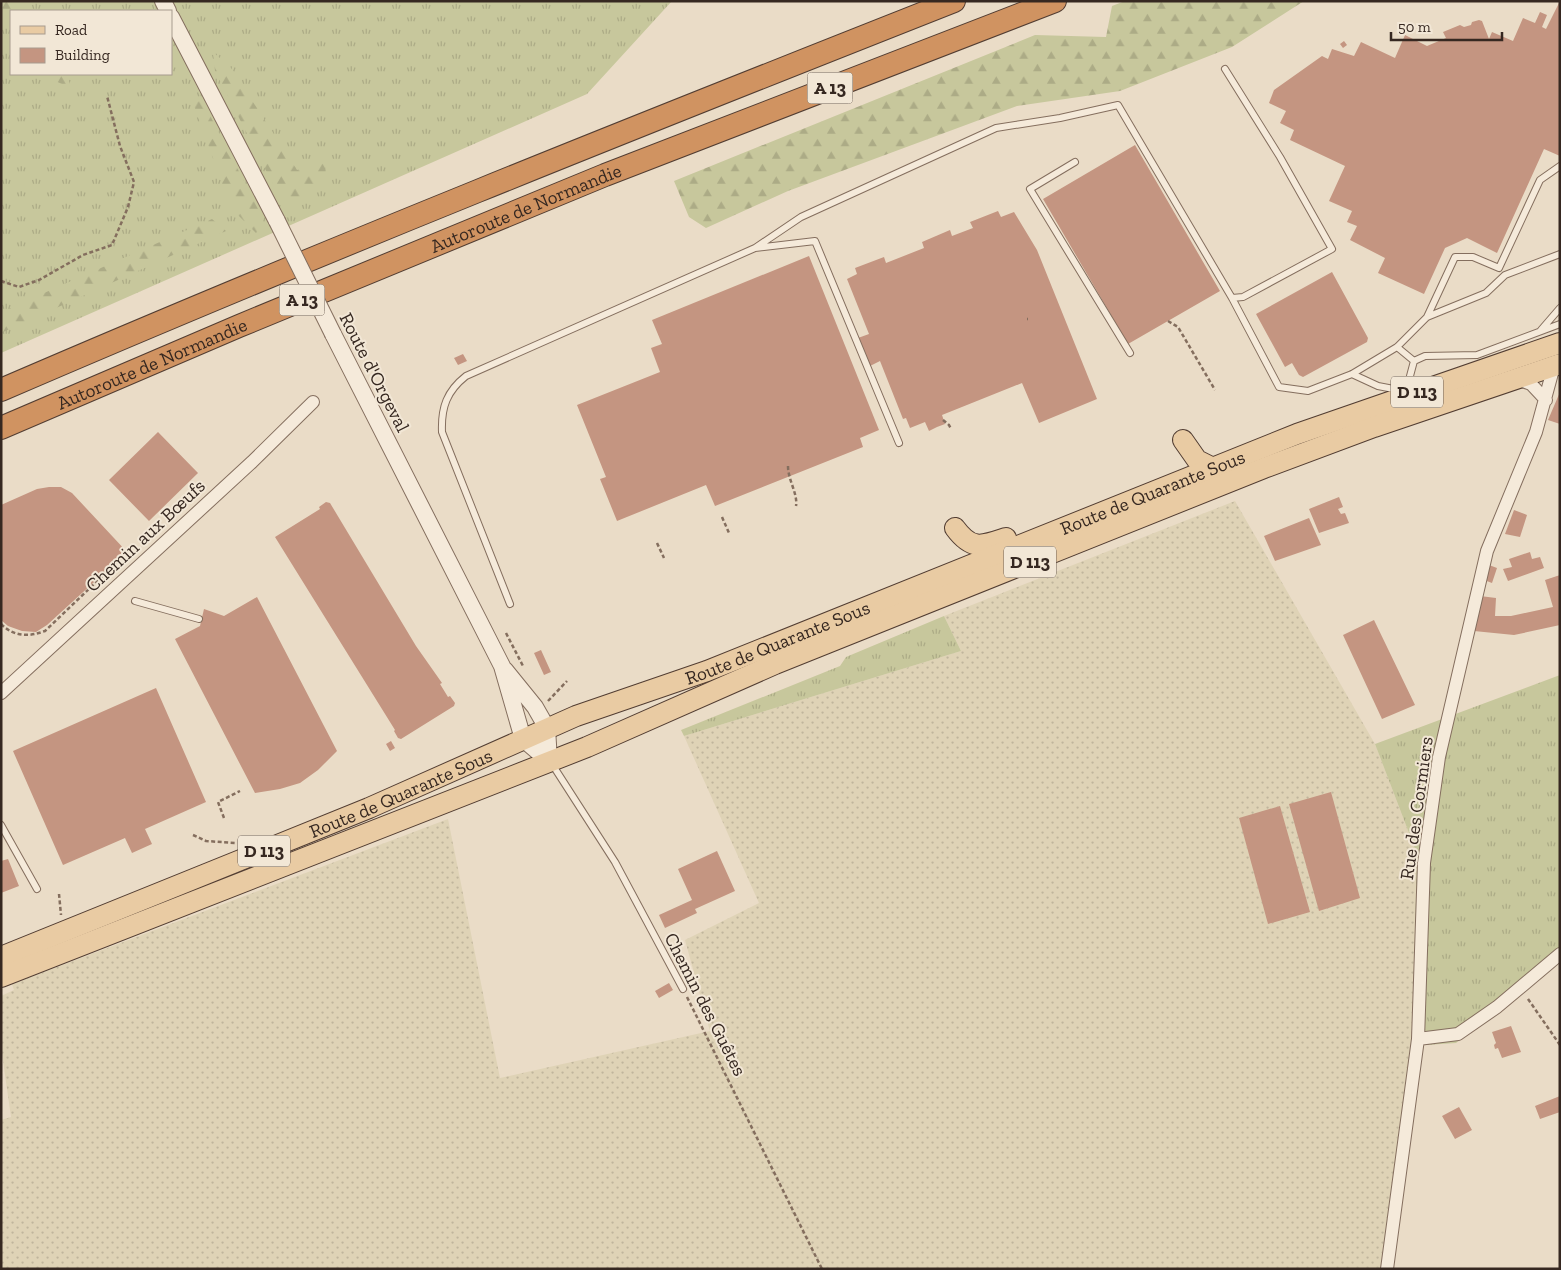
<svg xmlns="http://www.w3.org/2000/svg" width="1561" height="1270" font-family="'Zilla Slab',serif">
	<defs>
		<pattern id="farmland-dots" width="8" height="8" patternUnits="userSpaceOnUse" patternTransform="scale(1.25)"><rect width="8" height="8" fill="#dfd3b6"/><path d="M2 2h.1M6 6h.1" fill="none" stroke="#c0b59c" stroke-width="1.8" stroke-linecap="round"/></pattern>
		<pattern id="grass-tufts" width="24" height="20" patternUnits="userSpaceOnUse" patternTransform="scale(1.25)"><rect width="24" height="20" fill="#c7c79c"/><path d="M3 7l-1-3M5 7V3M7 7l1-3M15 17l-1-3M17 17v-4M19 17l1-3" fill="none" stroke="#acab86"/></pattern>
		<pattern id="forest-firs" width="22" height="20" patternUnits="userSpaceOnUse" patternTransform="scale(1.25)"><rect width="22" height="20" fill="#c7c79c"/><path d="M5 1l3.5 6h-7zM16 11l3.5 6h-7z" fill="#acab86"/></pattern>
	</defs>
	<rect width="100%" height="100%" fill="#eadcc7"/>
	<path fill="url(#farmland-dots)" d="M1235 501 1375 744 1417 854 1412 1046 1388 1269H1V1120L11 1117 1 1047V996L14 990 12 984 448 819 500 1078 710 1031 685 940 759 903 684 736 961 651 944 616Z"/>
	<path fill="url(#grass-tufts)" fill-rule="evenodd" d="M1 1H672L587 94 1 353ZM11 11H171V74H11Z
		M944 616 961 651 684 736 681 730 840 666 846 657Z
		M1560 675V957L1456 1043 1412 1046 1417 854 1375 744Z"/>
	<path fill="url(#forest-firs)" d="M1 1H22L29 11H11V20L1 6Z
		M1125 1H1304L1232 47 1120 91 1017 106 788 191 706 228 689 217 674 181 1035 35 1106 37 1112 6Z
		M213 52 231 68 297 170 325 160 326 178 287 207 279 196 215 71Z
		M49 74H67L71 88 53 80Z
		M190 88 203 102 265 222 256 233 231 208 193 103Z
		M212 219 226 231 1 333V312Z"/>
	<path fill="#c49581" d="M1560 1V156L1544 149 1497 253 1467 238 1445 248 1424 294 1378 273 1385 258 1350 240 1357 226 1347 222 1352 211 1329 201 1345 166 1290 140 1294 130 1280 123 1286 111 1269 103 1274 90 1322 56 1328 59 1332 49 1354 56 1361 42 1395 58 1405 35 1427 46 1446 38 1443 32 1460 25 1464 27 1471 25 1472 22 1479 20 1482 21 1489 39 1492 32 1513 41 1523 18 1535 23 1540 12 1547 15 1542 27 1546 29Z
		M1344 41 1347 45 1343 48 1340 44Z
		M1135 145 1220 291 1128 344 1043 199Z
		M998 211 1001 217 1014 212 1037 250 1097 399 1039 423 1022 383 942 415 945 424 937 427 929 431 925 422 910 428 906 418 903 419 880 361 870 366 858 338 869 334 847 279 857 274 855 268 884 257 886 263 924 248 922 242 950 230 952 236 973 228 970 222Z
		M809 256 879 430 860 438 863 447 715 506 706 485 617 521 600 479 606 477 577 405 660 372 651 348 662 344 652 320Z
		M1332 272 1368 338 1367 342 1303 377 1299 375 1292 363 1285 367 1256 314Z
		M463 354 467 361 458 365 454 358Z
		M1560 392V424L1548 420Z
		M158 432 198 473 149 521 109 480Z
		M49 487H61L72 493 127 552 47 625 36 632 22 631 8 626 1 620V505L37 489Z
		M1339 497 1343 507 1338 509 1341 514 1345 513 1349 523 1319 533 1309 509Z
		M326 502 330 503 416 646 442 683 440 684 448 697 450 696 455 703 454 706 401 739 398 738 394 731 395 730 275 537 320 509 319 507Z
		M1514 510 1527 515 1520 537 1505 534Z
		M1309 518 1321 545 1275 561 1264 536Z
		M1530 552 1532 559 1540 557 1544 568 1508 581 1503 569 1512 567 1509 559Z
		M1489 565 1497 568 1492 583 1484 580Z
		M1560 575V625L1514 635 1474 631 1480 596 1496 598 1495 616H1511L1553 607 1545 580Z
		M257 597 337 751 318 770 300 783 280 789 255 793 175 639 200 626 204 609 224 616Z
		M1374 620 1415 705 1382 719 1343 635Z
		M541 650 551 672 544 675 534 653Z
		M156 688 206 802 145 829 152 844 132 853 125 838 63 865 13 751Z
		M391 741 395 748 390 751 386 744Z
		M1331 792 1360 898 1319 911 1289 804Z
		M1280 806 1310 912 1268 924 1239 818Z
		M717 851 735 891 695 909 697 913 665 928 659 915 692 900 678 869Z
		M8 859 19 886 1 893V861Z
		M669 983 673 990 659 998 655 991Z
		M1511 1026 1521 1052 1502 1058 1498 1048 1495 1049 1494 1045 1496 1043 1492 1032Z
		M1560 1096V1112L1540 1119 1535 1106Z
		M1459 1107 1472 1130 1455 1139 1442 1116Z"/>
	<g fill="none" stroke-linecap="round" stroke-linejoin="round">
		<defs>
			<path id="service" d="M1225 69 1280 157 1332 249 1243 297 1232 298
				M1075 162 1030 189 1130 353
				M755 248 801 217 996 128 1060 118 1118 105 1232 298 1279 387 1308 391 1352 374 1397 347 1427 317 1486 293 1505 275 1560 254
				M1427 317 1455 257H1473L1499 268 1540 180 1560 166
				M1541 330 1560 308
				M1397 347 1414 361
				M1352 374 1378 386 1404 391
				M1414 391 1410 376 1414 361 1425 356 1477 355 1560 324
				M135 601 199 619
				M510 604 442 432C441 407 447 391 466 376L755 248 815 241 899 443
				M552 764 615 862 683 989
				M1 825 37 889"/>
			<path id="minor" d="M1517 379 1531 384 1546 400
				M1 693 252 462 313 402
				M1418 1039 1458 1034 1497 1007 1560 954
				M1387 1269 1418 1039 1424 863 1439 757 1487 551 1536 432 1554 366"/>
			<path id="tertiary" d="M163 1 168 11
				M171 17 277 221
				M333 334 502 666 523 739 549 761
				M505 670 535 707 547 728 549 761"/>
			<g id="primary">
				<path d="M1183 440 1197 460 1211 467"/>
				<path d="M955 528C972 551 982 546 1006 538"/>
				<path id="s1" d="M1 957 369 808 576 716 707 671 1297 434 1560 343"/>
				<path d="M1 977 587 747 775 664 1264 468 1374 427 1560 364"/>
			</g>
			<g id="motorway">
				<path d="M1 390C316 254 635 127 954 1"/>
				<path id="s2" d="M1 428 239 326 605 175 1055 1"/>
			</g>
		</defs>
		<use href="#service" stroke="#846e5e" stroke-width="8"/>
		<use href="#minor" stroke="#846e5e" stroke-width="14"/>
		<use href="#tertiary" stroke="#846e5e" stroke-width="18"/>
		<use href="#primary" stroke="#523d32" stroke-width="22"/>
		<use href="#motorway" stroke="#523d32" stroke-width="24"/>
		<path stroke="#846e5e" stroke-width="2.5" stroke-dasharray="4 2.5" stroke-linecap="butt" d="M1 281 19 287 39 280 83 255 112 245 128 207 134 182 120 146 107 96
			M1027 319H1028
			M1168 321 1178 327 1215 390
			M943 420 949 425 951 429
			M788 466C788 480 798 494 796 506
			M722 517 729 533
			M657 543 664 558
			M1 624C14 637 29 637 45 631L134 546
			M506 633 523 666
			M548 701 567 681
			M224 818 218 802 240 791
			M193 835 206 841 235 843
			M59 894 61 915
			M687 997 822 1269
			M1528 999 1560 1045"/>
		<use href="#service" stroke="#f5eada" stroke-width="6"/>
		<use href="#minor" stroke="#f5eada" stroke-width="12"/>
		<use href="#tertiary" stroke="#f5eada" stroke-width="16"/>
		<use href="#primary" stroke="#e9cba3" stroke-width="20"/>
		<use href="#motorway" stroke="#d09361" stroke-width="22"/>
		<defs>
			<path id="tertiary-bridge" d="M277 221 333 334"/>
		</defs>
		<use href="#tertiary-bridge" stroke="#846e5e" stroke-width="18" stroke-linecap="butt"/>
		<use href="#tertiary-bridge" stroke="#f5eada" stroke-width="16"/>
	</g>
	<g text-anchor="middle" stroke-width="4" stroke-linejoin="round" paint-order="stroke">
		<g fill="#f2e7d6" stroke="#6e6157" stroke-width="1">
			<rect x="807.5" y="72.5" width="45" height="31" rx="4"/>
			<rect x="279.5" y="284.5" width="45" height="31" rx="4"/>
			<rect x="1391" y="376.5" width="52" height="31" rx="4"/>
			<rect x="1004" y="546.5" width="52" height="31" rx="4"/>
			<rect x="238" y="835.5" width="52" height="31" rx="4"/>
		</g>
		<g font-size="18" font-weight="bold" fill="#362821">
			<text x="830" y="94">A 13</text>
			<text x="302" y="306">A 13</text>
			<text x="1417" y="398">D 113</text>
			<text x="1030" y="568">D 113</text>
			<text x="264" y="857">D 113</text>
		</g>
		<g font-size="19" fill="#362821" stroke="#f2e7d6">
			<text dy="7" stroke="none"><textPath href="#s2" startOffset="569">Autoroute de Normandie</textPath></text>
			<text dy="7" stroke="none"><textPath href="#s2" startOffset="164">Autoroute de Normandie</textPath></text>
			<text transform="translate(375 372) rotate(63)" y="7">Route d'Orgeval</text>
			<text dy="7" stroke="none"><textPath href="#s1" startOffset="1242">Route de Quarante Sous</textPath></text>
			<text transform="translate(145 535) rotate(-43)" y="7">Chemin aux Bœufs</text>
			<text dy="7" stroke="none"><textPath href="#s1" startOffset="838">Route de Quarante Sous</textPath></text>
			<text dy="7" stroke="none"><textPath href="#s1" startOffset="432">Route de Quarante Sous</textPath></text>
			<text transform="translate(1416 808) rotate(-82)" y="7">Rue des Cormiers</text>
			<text transform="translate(706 1004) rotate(63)" y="7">Chemin des Guêtes</text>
		</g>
	</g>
	<rect width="1561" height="1270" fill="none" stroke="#362821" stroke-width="5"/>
	<rect x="10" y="10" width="162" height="65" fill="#f2e7d6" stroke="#a79b8e"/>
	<rect x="20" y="26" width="25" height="8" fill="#e9cba3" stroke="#a79b8e"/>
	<text x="55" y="35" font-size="15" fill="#362821">Road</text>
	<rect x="20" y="48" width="25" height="15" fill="#c49581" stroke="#a79b8e"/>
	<text x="55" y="60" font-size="15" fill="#362821">Building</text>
	<path d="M1391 32v8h111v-8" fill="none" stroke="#362821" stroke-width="2.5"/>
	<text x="1398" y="32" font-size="15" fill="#362821" stroke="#f2e7d6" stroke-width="4" paint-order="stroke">50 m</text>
</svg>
